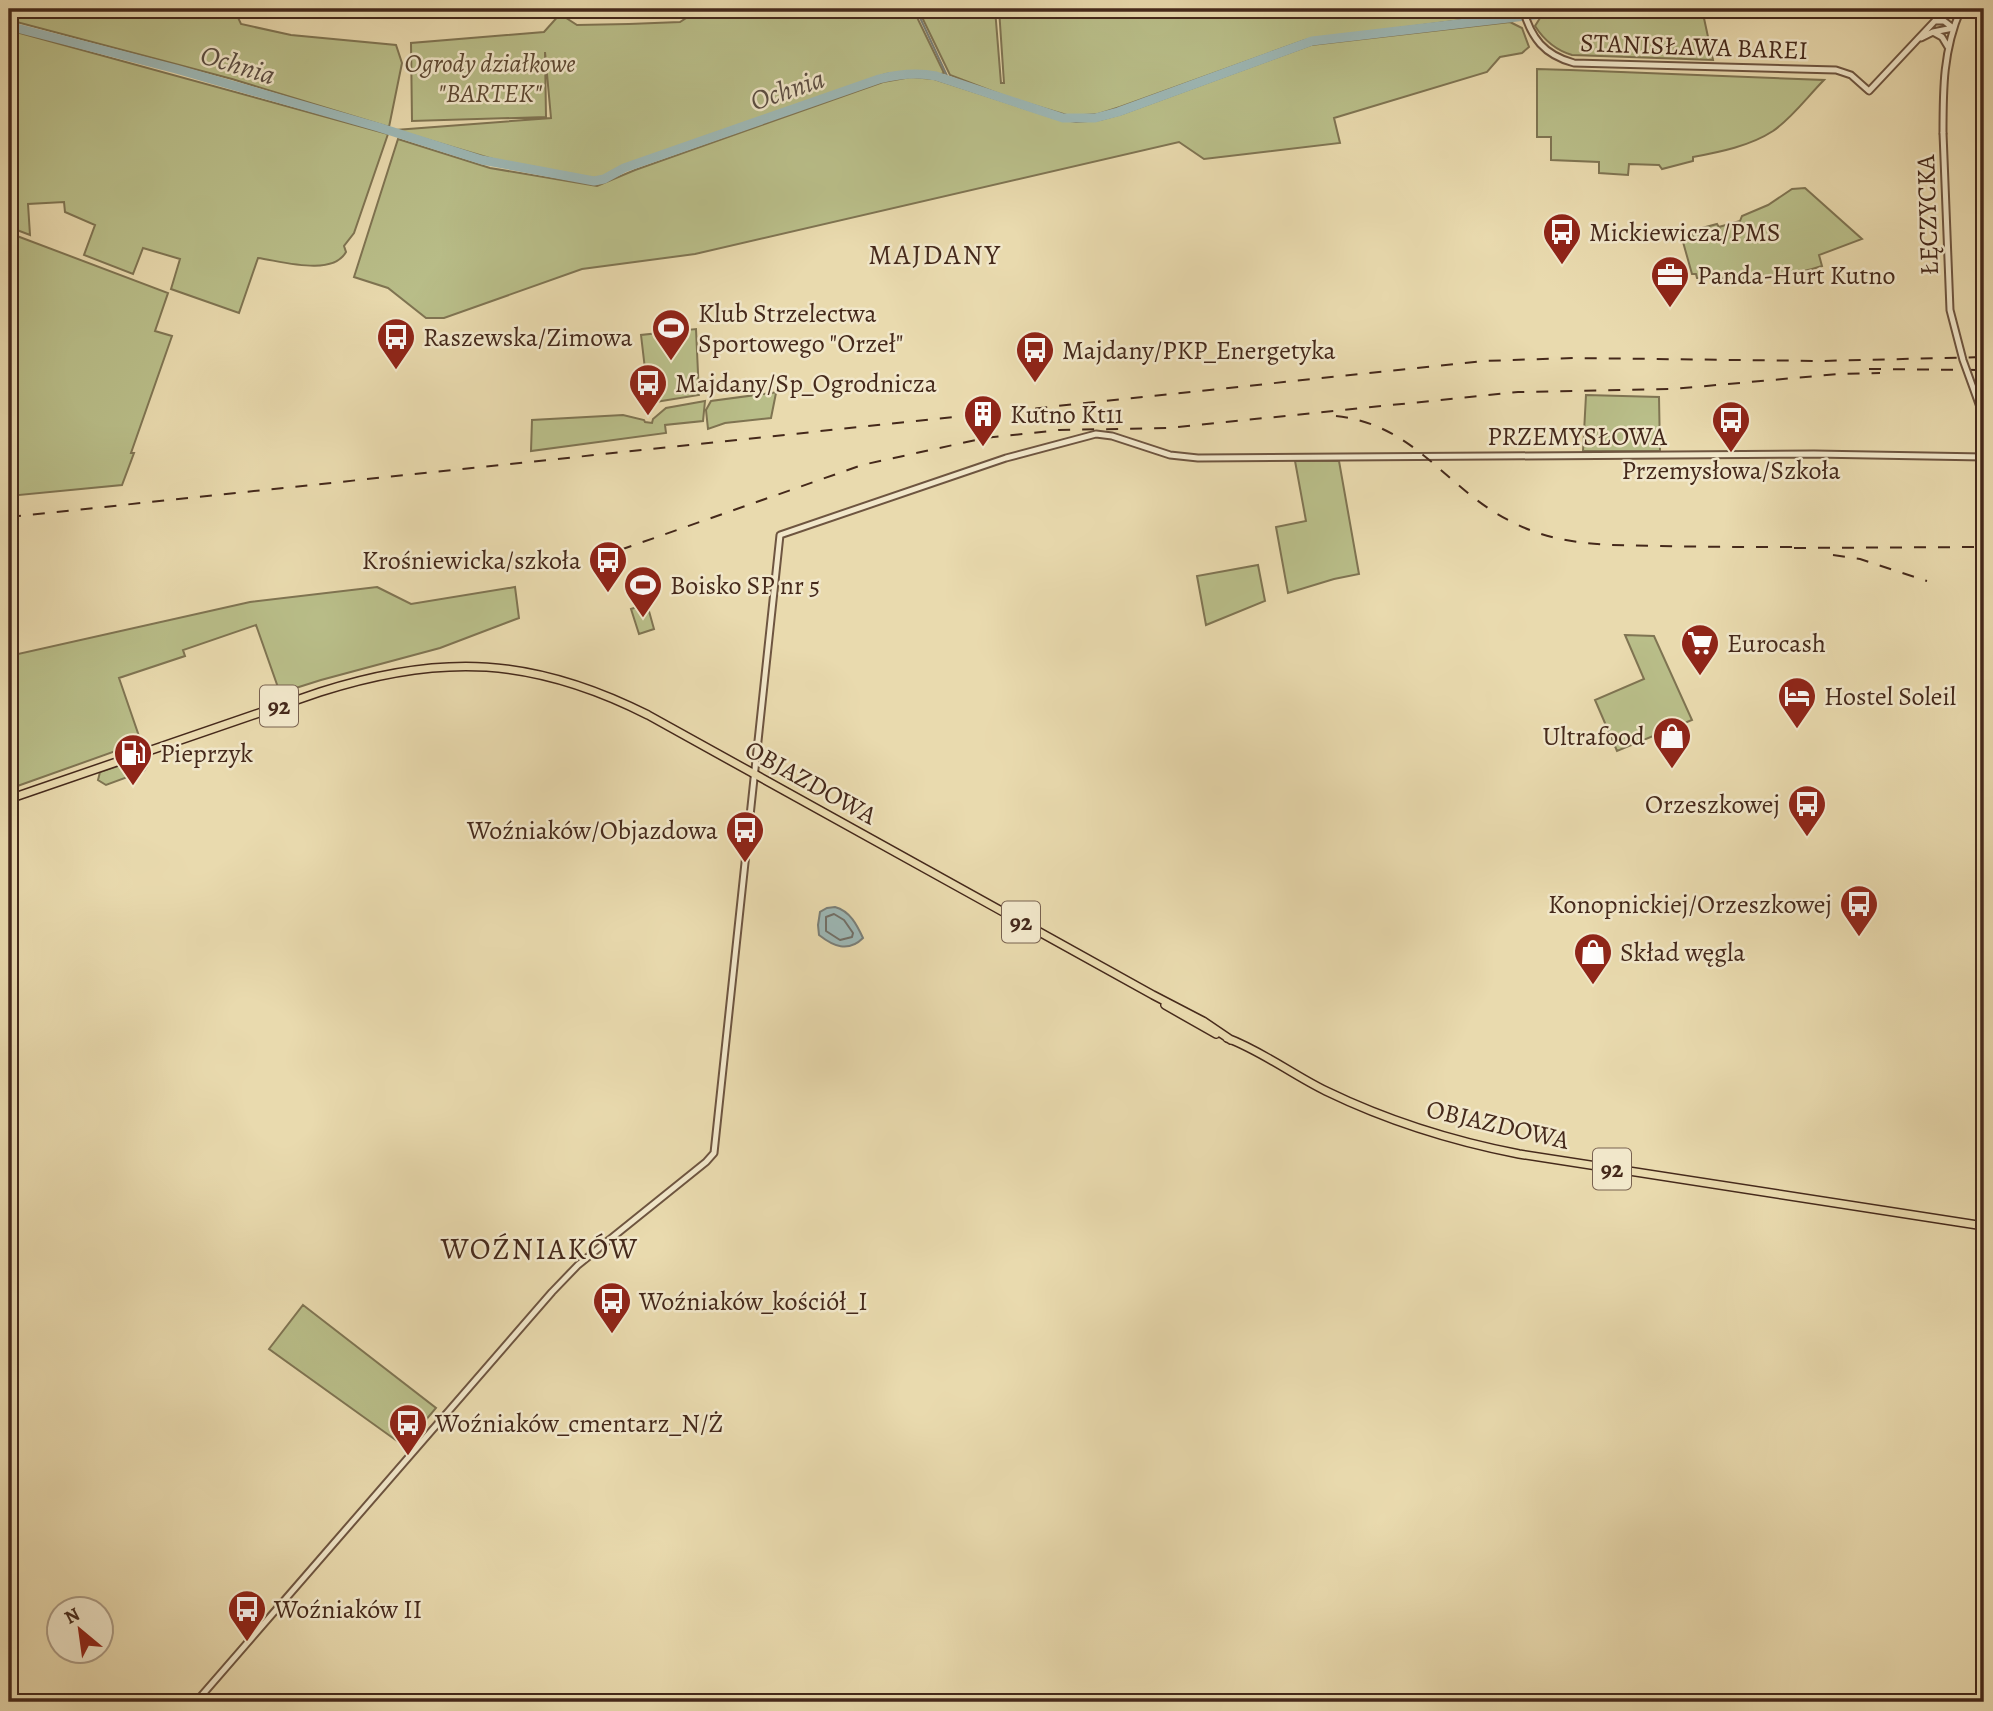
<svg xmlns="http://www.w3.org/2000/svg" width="1993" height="1711" font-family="Alegreya,serif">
	<rect width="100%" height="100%" fill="#e9daae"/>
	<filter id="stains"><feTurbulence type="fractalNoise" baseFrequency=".00286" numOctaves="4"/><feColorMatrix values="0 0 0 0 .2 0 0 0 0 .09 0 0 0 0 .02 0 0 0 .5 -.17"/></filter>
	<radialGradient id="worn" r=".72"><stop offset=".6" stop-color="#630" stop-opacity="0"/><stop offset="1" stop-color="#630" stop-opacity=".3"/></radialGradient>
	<path fill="#b9be89" stroke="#7f7452" stroke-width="2" d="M9 9H234L241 24 291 35 396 45 402 63 389 127 232 79 9 20Z
		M700 9H913L944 73 939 75 911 71 886 74 620 168 605 176 589 179 535 167 510 164 395 130 551 118 545 52 546 117 412 121 411 43 544 32 560 14 577 25 629 24 680 22Z
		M918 9H995L1001 83H1004L999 9H1513L1509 14 1305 40 1120 107 1098 114 1070 116 1010 98 950 75Z
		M1609 9H1702L1713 60 1572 55C1555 50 1544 40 1535 26L1540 18 1548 16Z
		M1510 22 1522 28 1529 47 1522 53 1500 57 1487 72 1334 118 1340 143 1204 159 1179 142 695 254 582 269 444 318H426L388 288 354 277 398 139 490 168 597 186 635 170 883 82 911 77 934 79 1054 118 1076 122 1100 120 1122 114 1311 45Z
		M9 30 388 134 354 233 344 246 346 252C332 277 281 261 258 258L239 313 171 289 180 259 143 248 133 274 84 255 95 225 65 212 64 202 28 204 30 235 9 227Z
		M1537 69 1570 70 1824 80C1808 96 1792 118 1773 131 1750 146 1720 152 1693 157V161L1662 169 1659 165 1629 164 1628 175 1599 173V162L1551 160V137H1537Z
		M1805 188 1862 239 1819 255 1822 266C1781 280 1740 278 1697 278L1696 274H1692L1683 242 1694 239 1691 231 1717 224 1720 229 1719 227 1740 221 1742 216 1768 205 1792 189Z
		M9 233 168 293 155 331 172 336 131 453H134L122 485 9 496Z
		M696 329 699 395 649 403 641 335Z
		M778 392 776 393 771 418 725 423 708 429 706 410 711 401Z
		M1586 395 1659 397 1660 451H1583Z
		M705 401 703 421 665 425 666 433 531 451 532 420 623 415 644 420 645 422 652 423 653 419 666 408Z
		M1295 461H1339L1359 574 1334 579 1288 593 1276 527 1306 521Z
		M1258 565 1265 601 1206 625 1197 576Z
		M377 587 411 604 515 587 519 618 440 648 321 680 280 693 256 625 183 650 185 656 119 678 141 742 9 789V656L250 602Z
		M647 604 654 629 639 634 631 609Z
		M1625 635 1654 636 1692 720 1617 751 1595 700 1644 679Z
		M145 757 147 766 144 771 106 785 98 780 100 772Z
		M303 1305 436 1408 404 1446 269 1349Z"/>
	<path fill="#9db8b6" stroke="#7a7f78" stroke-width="2" d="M835 907C850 911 857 925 863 938 848 953 833 946 819 935L818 925 820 912 827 908Z"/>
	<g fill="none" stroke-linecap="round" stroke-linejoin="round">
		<path stroke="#717068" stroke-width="2" d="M834 914 844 920 853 933 852 937 840 940 826 931V917Z"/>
		<path stroke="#7a7f78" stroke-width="2" d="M916 9 949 80"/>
		<path stroke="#9db8b6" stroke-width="9" d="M9 26 176 69 378 127 482 160 594 181 604 179 624 168 879 79C899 74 916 72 936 76L1063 118H1095L1118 112 1312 41 1585 9"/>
		<defs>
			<path id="minor" d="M1523 9C1531 38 1544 55 1574 63L1836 70 1851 75 1869 91 1946 9
				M1935 21H1944L1953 28
				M1933 32 1942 37 1948 47
				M1921 38 1933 32 1953 28
				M1943 133C1943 89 1943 50 1961 9
				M196 1702 552 1292 578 1265 706 1162 714 1153 780 535 1006 458 1096 434 1112 436 1170 455 1198 458 1814 454 1984 457"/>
			<path id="major" d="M9 799 320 692C442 653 533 657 648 715L1153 995 1203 1021 1231 1040
				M1165 1005 1216 1034
				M1227 1038C1262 1051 1293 1075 1326 1091 1388 1121 1452 1141 1519 1154L1984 1226"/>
		</defs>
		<use href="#minor" stroke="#6e5540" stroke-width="9"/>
		<use href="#major" stroke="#45291b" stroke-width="10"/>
		<use href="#minor" stroke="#f1e7ca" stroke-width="5"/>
		<use href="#major" stroke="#e9daae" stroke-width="7"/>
		<path stroke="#45291b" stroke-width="2" stroke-dasharray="12 12" stroke-linecap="butt" d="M1869 369 1984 370
			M1336 416C1417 425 1445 489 1512 522 1559 546 1606 545 1658 546 1706 547 1754 547 1803 547
			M9 517 1483 361 1574 358 1821 361 1984 357
			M1794 548 1984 547
			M620 550 862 465 985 438 1059 430 1168 428 1518 392 1673 389 1838 374 1880 373
			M1833 555 1860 559 1927 581"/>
		<defs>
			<path id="minor-bridge" d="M1943 133 1950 310 1963 360 1984 418"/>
		</defs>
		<use href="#minor-bridge" stroke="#6e5540" stroke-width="9" stroke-linecap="butt"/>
		<use href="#minor-bridge" stroke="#f1e7ca" stroke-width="5"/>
	</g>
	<defs>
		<symbol id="bus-pin" viewBox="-11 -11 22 30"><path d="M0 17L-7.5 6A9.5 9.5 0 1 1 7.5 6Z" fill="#8f2418" stroke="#f1e7ca"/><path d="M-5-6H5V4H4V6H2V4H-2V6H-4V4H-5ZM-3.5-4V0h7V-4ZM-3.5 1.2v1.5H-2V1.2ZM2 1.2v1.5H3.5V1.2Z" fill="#fff"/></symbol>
		<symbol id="office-pin" viewBox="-11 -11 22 30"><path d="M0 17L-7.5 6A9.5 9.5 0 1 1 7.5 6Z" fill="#8f2418" stroke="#f1e7ca"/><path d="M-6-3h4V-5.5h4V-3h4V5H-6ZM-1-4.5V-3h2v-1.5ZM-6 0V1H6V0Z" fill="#fff"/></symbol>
		<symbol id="stadium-pin" viewBox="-11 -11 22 30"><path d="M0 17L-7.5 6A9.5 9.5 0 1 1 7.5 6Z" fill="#8f2418" stroke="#f1e7ca"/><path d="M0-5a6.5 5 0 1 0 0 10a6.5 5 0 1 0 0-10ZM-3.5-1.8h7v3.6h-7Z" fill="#fff"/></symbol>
		<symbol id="building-pin" viewBox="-11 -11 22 30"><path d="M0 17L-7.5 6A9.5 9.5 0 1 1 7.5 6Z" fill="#8f2418" stroke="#f1e7ca"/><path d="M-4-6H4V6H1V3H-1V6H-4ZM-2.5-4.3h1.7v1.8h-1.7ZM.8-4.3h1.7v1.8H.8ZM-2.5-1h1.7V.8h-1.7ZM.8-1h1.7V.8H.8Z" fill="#fff"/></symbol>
		<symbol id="supermarket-pin" viewBox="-11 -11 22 30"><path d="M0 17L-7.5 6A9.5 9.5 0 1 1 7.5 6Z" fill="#8f2418" stroke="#f1e7ca"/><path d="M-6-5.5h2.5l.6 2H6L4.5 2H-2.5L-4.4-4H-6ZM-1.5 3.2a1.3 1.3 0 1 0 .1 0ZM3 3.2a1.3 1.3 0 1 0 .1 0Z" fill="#fff"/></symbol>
		<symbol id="hotel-pin" viewBox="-11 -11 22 30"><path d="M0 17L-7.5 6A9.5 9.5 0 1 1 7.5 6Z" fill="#8f2418" stroke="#f1e7ca"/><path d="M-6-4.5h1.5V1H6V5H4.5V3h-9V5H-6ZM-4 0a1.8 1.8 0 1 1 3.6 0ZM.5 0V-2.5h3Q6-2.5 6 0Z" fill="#fff"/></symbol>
		<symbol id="shop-pin" viewBox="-11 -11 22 30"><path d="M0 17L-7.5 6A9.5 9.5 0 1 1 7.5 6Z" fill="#8f2418" stroke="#f1e7ca"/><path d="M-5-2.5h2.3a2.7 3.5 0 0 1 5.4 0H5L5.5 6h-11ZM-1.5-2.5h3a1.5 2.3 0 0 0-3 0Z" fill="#fff"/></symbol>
		<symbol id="fuel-pin" viewBox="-11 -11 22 30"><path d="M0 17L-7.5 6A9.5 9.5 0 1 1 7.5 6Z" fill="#8f2418" stroke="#f1e7ca"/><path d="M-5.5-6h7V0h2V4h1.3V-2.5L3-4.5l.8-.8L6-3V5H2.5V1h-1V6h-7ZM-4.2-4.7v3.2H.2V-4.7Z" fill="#fff"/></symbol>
	</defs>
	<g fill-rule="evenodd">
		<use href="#bus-pin" x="1540" y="210" width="44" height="60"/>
		<use href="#office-pin" x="1648" y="253" width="44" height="60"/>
		<use href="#stadium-pin" x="649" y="306" width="44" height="60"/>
		<use href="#bus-pin" x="374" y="315" width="44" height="60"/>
		<use href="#bus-pin" x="1013" y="328" width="44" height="60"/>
		<use href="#bus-pin" x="626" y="361" width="44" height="60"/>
		<use href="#building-pin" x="961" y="392" width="44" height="60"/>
		<use href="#bus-pin" x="1709" y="398" width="44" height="60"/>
		<use href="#bus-pin" x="586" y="538" width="44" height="60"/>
		<use href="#stadium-pin" x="621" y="563" width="44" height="60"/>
		<use href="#supermarket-pin" x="1678" y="621" width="44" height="60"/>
		<use href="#hotel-pin" x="1775" y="674" width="44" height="60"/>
		<use href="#shop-pin" x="1650" y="714" width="44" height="60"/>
		<use href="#fuel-pin" x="111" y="731" width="44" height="60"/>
		<use href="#bus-pin" x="1785" y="782" width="44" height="60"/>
		<use href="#bus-pin" x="723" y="808" width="44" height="60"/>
		<use href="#bus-pin" x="1837" y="882" width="44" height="60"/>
		<use href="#shop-pin" x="1571" y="930" width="44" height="60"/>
		<use href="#bus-pin" x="590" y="1279" width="44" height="60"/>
		<use href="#bus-pin" x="386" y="1401" width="44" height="60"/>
		<use href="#bus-pin" x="225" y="1587" width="44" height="60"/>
	</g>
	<g text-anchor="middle" stroke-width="5" stroke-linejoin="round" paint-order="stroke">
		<g fill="#f1e7ca" stroke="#796250" stroke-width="2">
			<rect x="260" y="685.5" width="38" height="41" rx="5"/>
			<rect x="1002" y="901.5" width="38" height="41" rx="5"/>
			<rect x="1593" y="1148.5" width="38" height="41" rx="5"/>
		</g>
		<g font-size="24" font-weight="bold" fill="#45291b">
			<text x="279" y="714">92</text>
			<text x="1021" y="930">92</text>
			<text x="1612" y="1177">92</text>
		</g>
		<g font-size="26" fill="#45291b" stroke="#f1e7ca">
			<text transform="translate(1694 46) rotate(2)" y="9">STANISŁAWA BAREI</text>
			<text transform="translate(1927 215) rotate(-92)" y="9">ŁĘCZYCKA</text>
			<text x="1577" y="445">PRZEMYSŁOWA</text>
			<text transform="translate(811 782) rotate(29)" y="9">OBJAZDOWA</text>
			<text transform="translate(1498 1124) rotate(13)" y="9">OBJAZDOWA</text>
		</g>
		<g font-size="26" font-style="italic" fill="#5c4731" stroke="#f1e7ca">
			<text x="490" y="72">Ogrody działkowe<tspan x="490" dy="30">"BARTEK"</tspan></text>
		</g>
		<g font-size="26" fill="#45291b" stroke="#f1e7ca" text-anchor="start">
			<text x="1589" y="241">Mickiewicza/PMS</text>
			<text x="1697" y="284">Panda-Hurt Kutno</text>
			<text x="698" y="322">Klub Strzelectwa<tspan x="698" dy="30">Sportowego "Orzeł"</tspan></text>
			<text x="423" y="346">Raszewska/Zimowa</text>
			<text x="1062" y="359">Majdany/PKP_Energetyka</text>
			<text x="675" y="392">Majdany/Sp_Ogrodnicza</text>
			<text x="1010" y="423">Kutno Kt11</text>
			<text x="1731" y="479" text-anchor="middle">Przemysłowa/Szkoła</text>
			<text x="581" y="569" text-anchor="end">Krośniewicka/szkoła</text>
			<text x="670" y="594">Boisko SP nr 5</text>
			<text x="1727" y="652">Eurocash</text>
			<text x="1824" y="705">Hostel Soleil</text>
			<text x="1645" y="745" text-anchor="end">Ultrafood</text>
			<text x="160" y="762">Pieprzyk</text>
			<text x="1780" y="813" text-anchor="end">Orzeszkowej</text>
			<text x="718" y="839" text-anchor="end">Woźniaków/Objazdowa</text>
			<text x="1832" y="913" text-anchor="end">Konopnickiej/Orzeszkowej</text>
			<text x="1620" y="961">Skład węgla</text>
			<text x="639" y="1310">Woźniaków_kościół_I</text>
			<text x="435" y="1432">Woźniaków_cmentarz_N/Ż</text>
			<text x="274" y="1618">Woźniaków II</text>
		</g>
		<g font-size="28" font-style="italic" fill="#5b4d42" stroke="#f1e7ca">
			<text transform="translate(238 64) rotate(17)" y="10">Ochnia</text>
			<text transform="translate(787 89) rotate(-19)" y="10">Ochnia</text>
		</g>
		<g font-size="28" letter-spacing="2" fill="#45291b" stroke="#f1e7ca">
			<text x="935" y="264">MAJDANY</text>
		</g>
		<g font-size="30" letter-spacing="2" fill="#45291b" stroke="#f1e7ca">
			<text x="540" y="1259">WOŹNIAKÓW</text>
		</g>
	</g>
	<rect width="1993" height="1711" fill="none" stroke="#e9daae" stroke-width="35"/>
	<rect x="10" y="10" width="1972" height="1690" fill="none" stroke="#45291b" stroke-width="3.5"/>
	<rect x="18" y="18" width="1958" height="1676" fill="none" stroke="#45291b" stroke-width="2"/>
	<g transform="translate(80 1630) rotate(331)"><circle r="33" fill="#f1e7ca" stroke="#ac9b84" stroke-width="2"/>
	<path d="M0-5L12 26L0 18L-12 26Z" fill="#8f2418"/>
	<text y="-10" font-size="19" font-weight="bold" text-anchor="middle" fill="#45291b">N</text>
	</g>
	<rect width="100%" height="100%" filter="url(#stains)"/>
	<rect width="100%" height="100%" fill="url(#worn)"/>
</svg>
